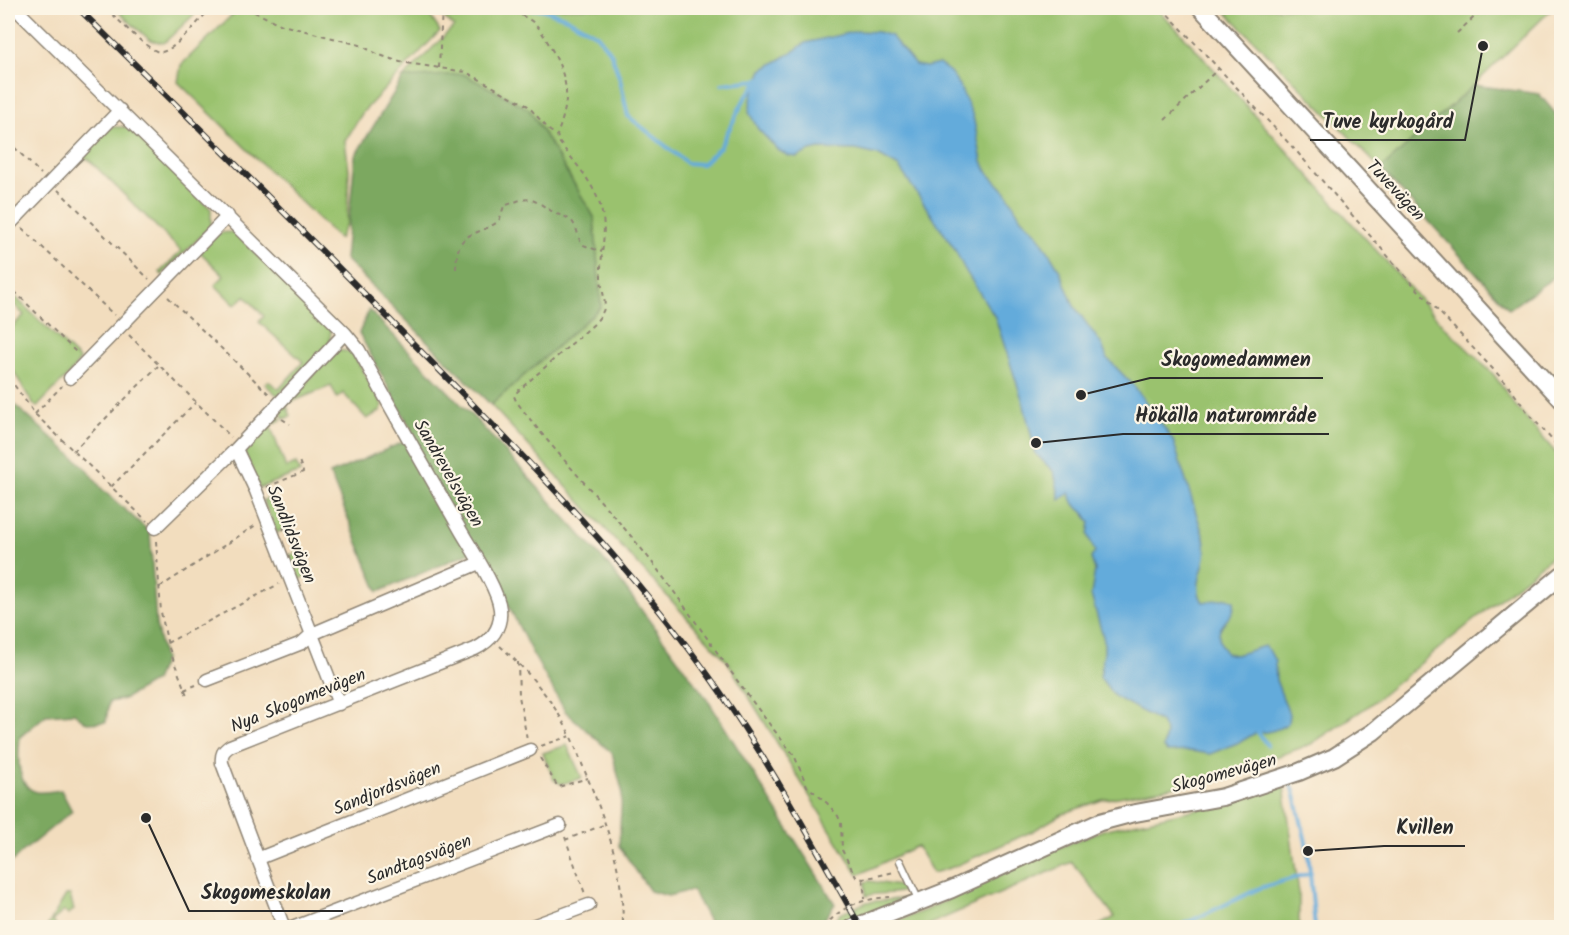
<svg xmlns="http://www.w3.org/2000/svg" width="1569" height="935" font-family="Kalam,sans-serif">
	<rect width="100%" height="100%" fill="#fcf5e5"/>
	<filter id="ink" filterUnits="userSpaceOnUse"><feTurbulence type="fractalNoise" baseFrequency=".0167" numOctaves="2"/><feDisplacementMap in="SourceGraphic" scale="12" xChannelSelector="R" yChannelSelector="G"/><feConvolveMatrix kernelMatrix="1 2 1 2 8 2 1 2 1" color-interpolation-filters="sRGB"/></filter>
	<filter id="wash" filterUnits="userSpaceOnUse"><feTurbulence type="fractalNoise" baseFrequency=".008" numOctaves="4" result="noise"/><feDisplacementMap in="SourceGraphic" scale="24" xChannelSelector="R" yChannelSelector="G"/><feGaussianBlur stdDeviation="1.35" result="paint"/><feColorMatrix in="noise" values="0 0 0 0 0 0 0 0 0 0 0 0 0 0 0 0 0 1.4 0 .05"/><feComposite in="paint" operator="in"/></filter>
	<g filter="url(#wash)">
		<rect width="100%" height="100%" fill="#f2ddbe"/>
		<path fill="#9ac26e" stroke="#62764c" stroke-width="1.5" d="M114 8H201L164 43 150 40Z
			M239 8H421L428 13 440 31 363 112 345 141 349 170 347 223 339 239 178 82 181 65Z
			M431 8H1156L1182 34 1445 327 1494 375 1515 405 1561 459V549L1367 707 1311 744 1216 779 1102 800 1062 814 1033 831 953 867 933 873 917 846 858 875 727 661 491 405 601 307 594 217 529 109 403 78 454 26Z
			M1222 8H1553L1474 85 1381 169Z
			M111 127H128L211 209V226L162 275 160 272 181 251 87 158 81 162 78 160Z
			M234 232 331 328 330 344 278 396 265 384 268 381 279 389 303 362 259 322 264 316 245 296 235 305 215 285 224 276 199 251 217 233Z
			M8 290 80 360 71 372 37 407 33 404 8 362V331L24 315 8 298Z
			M338 350 352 352 383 405 380 411 367 419 343 393 337 398 331 386 286 404 291 416 284 419 279 408Z
			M276 411 281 420 270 425 286 468 296 464 300 472 259 488 244 452 247 441Z
			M271 498C281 504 287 518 283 529L277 533 263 500Z
			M298 553 307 576 295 582 285 557Z
			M567 745 582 778 561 784 554 780 543 753Z
			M1284 786 1299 893V927H1096L1115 917 1072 862 930 924 931 927 878 928 926 910 1043 854 1103 830 1233 801Z
			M870 881 899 886 904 891C892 895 879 892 866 896L865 882Z
			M66 895H70L74 910 68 914 64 911 52 921 58 927H47Z
			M908 898 843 922 834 927 828 928 840 914 867 902Z"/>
		<path fill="#7ba861" stroke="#536a46" stroke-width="1.5" d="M463 74 529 109 594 217 601 307 491 405 345 259 355 156 403 78Z
			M1474 85 1539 94 1561 120V272L1509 309 1381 169Z
			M369 310 482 426 609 566 707 699 835 904 819 927H712L692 890 668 896 650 891 619 846 622 790 612 753 565 711 531 651 480 548 378 592 330 474 415 437 359 333Z
			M8 399 85 467 102 489 150 532 156 624 164 660 155 681 124 699 109 702 106 722 87 723 74 713 46 715 20 737C18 753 15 787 37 792 44 793 54 791 61 790L72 811 21 853 8 866V488L11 476 8 453Z"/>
		<path fill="#64abdb" stroke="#486b83" stroke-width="1.5" d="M857 31 878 32 891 36 915 65 926 67 939 64 950 72 959 85 973 116 982 161 988 173 1006 192 1021 218 1036 232 1045 246 1059 269 1074 306 1102 345 1107 358 1135 387 1173 440 1205 541C1205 546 1206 551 1205 557 1203 572 1193 587 1203 602L1228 598 1234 601C1238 622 1205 623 1226 653L1236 655 1264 646 1269 650 1275 661 1276 680 1289 714 1288 723C1281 729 1266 734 1257 732L1242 741 1210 754 1191 751 1167 752 1163 748 1166 733 1161 722 1114 696 1100 677 1104 652V640L1091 595 1095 570 1091 558 1095 552 1088 535 1090 522 1085 514 1074 504 1069 493 1060 500 1054 472 1036 454 1023 402 995 317 965 270 954 248 899 167 878 155 856 150 819 149 810 151 797 157 789 156 779 151 758 129 749 112 752 95 762 70 791 53 805 43Z"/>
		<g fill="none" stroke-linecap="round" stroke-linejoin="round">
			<path stroke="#64abdb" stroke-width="4" d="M522 8 526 9H542L567 18 597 35 611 53 620 79 628 116 687 163 702 164 720 147 744 100 760 78
				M722 84 757 80
				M1255 728 1267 745
				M1288 780 1294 791 1308 851 1315 928
				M1176 928 1260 888 1311 873"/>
		</g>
	</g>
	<g filter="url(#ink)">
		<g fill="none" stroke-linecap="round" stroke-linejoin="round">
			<defs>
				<path id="lane" d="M900 861 919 901"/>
				<path id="street" d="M15 8 345 333 359 350C392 411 427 471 461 531 472 550 498 589 500 609 502 628 491 641 475 649L230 746C223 751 221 754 222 763L284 928
					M8 226 120 110
					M70 378 228 216
					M236 449 256 491 339 704
					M155 528 236 449 345 333
					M207 680 302 643 312 634 479 563
					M257 859 530 750
					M292 928 560 825
					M527 928 589 905"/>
				<path id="secondary" d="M1201 8 1562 400
					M853 928 952 889 1100 822 1130 814 1223 797 1299 772 1334 757 1373 732 1562 575"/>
			</defs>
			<use href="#lane" stroke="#8e8474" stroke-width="9"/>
			<use href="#street" stroke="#8e8474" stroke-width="15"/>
			<use href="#secondary" stroke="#8e8474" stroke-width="20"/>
			<path stroke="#8e8474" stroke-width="2" stroke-dasharray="4.5 4.5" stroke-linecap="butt" d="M106 8C116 17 149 53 161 52 175 51 201 18 211 8
				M246 8 282 25 360 45 377 54 400 62 466 72 528 106 550 131 557 135
				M505 8C514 13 526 16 534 23 541 29 545 38 550 46 569 81 571 98 557 135L559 142C575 163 597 186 602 213 607 233 600 256 601 277 602 301 612 304 594 324L518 391 514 396 516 401C557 456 606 504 648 557 698 622 742 692 794 755L807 786 827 803 838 816 841 823 842 850 856 877 863 879 894 872
				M1162 8 1298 153 1407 278 1508 385 1528 413 1562 451
				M1457 33 1484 8
				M439 68 442 8
				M1165 120 1219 68
				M8 141 41 174
				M58 190 149 279
				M22 228 114 315
				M456 269C457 228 471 240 499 221L504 206 520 200 530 199 539 203 556 214 564 216 572 221 576 228 581 244 602 252
				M8 285 76 352
				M168 297 270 395
				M129 335 231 437
				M8 372 12 382
				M8 385 12 382 35 414 147 521
				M35 414 62 386
				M282 419 290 424
				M73 451 158 366
				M111 487 196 402
				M267 487 303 472 298 458
				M272 497 278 501 287 521 283 530
				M156 541 161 612 168 646 188 698
				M160 587 256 525
				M167 643 279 584
				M500 646C527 670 552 699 568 731 577 749 583 768 591 786 611 837 623 872 623 928
				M518 662 519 696 527 739
				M184 690 196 685
				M541 746 570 736
				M540 758 558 787 588 778
				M565 837 585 894
				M565 840 606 824
				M863 879 865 899
				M824 928C841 905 863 899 890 897"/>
			<use href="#lane" stroke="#fff" stroke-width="6"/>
			<use href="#street" stroke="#fff" stroke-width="12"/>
			<use href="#secondary" stroke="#fff" stroke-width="16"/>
			<defs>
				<path id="rail" d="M78 8C188 116 297 225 406 336 507 439 609 541 695 657 759 742 809 836 861 928"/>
			</defs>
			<use href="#rail" stroke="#2b2b2b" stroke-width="6"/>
			<use href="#rail" stroke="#fcf5e5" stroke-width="4" stroke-dasharray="11" stroke-linecap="butt"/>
		</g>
	</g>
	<g text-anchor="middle" stroke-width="4.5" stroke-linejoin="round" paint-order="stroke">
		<g font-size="18" fill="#2b2b2b" stroke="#fcf5e5">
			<text transform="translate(1396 190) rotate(47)" y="6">Tuvevägen</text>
			<text transform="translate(449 473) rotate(60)" y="6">Sandrevelsvägen</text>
			<text transform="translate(292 534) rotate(68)" y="6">Sandlidsvägen</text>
			<text transform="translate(298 700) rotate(-22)" y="6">Nya Skogomevägen</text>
			<text transform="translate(1224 773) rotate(-15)" y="6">Skogomevägen</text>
			<text transform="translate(387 788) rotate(-22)" y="6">Sandjordsvägen</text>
			<text transform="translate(419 859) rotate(-21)" y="6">Sandtagsvägen</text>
		</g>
	</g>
	<path fill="none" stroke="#2b2b2b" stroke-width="2" d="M1483 46L1465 140H1310M1081 395L1150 378H1323M1036 443L1123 434H1329M1308 851L1384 846H1465M146 818L189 911H343"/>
	<g fill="#2b2b2b" stroke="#fcf5e5" stroke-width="2">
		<circle cx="1483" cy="46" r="6"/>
		<circle cx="1081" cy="395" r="6"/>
		<circle cx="1036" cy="443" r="6"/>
		<circle cx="1308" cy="851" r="6"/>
		<circle cx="146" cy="818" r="6"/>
	</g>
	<g font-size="20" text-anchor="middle" font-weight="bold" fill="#2b2b2b" stroke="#fcf5e5" stroke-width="4.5" stroke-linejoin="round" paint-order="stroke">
		<text x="1388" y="128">Tuve kyrkogård</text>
		<text x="1236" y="366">Skogomedammen</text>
		<text x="1226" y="422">Hökälla naturområde</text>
		<text x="1425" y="834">Kvillen</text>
		<text x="266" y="899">Skogomeskolan</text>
	</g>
	<rect width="1569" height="935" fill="none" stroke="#fcf5e5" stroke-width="30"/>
</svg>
